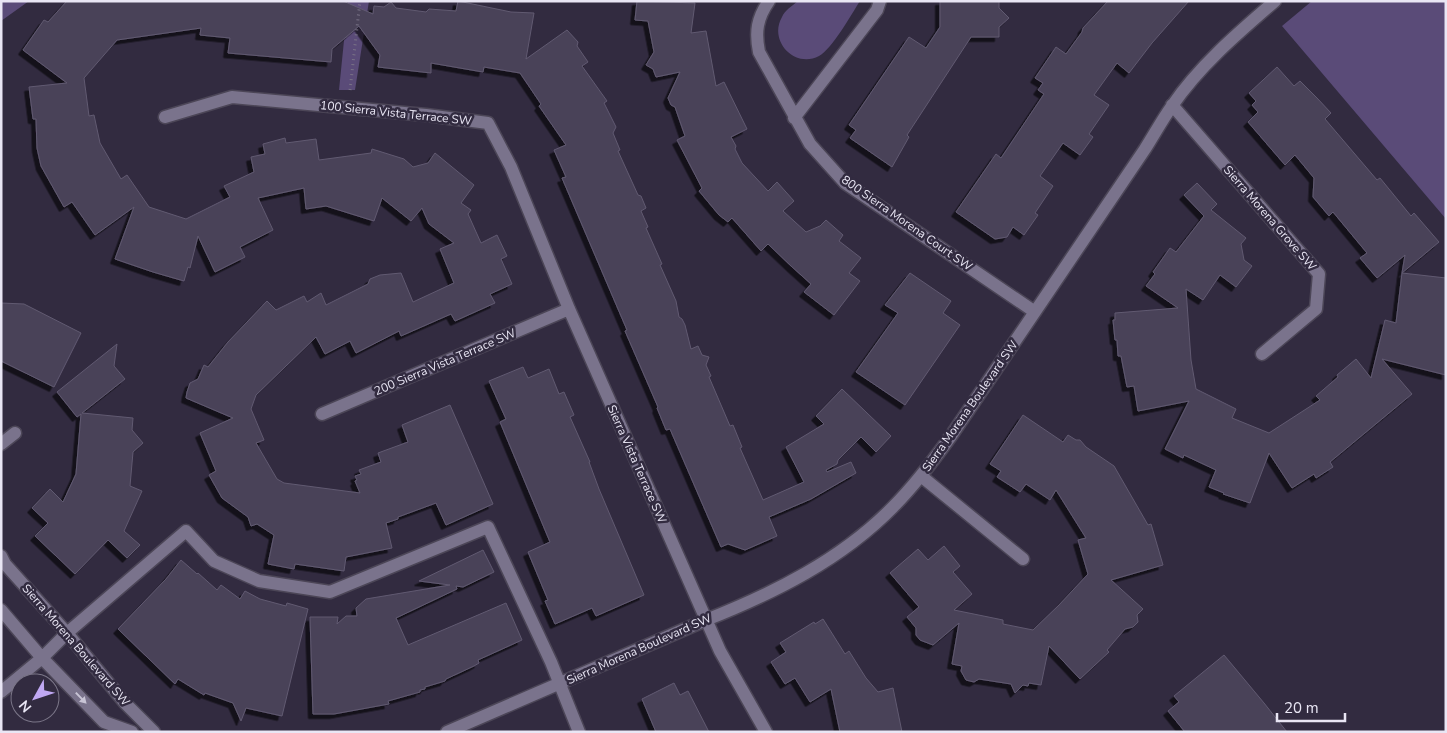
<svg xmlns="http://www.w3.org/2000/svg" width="1447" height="733" font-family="'Nunito Sans',sans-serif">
	<defs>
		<filter id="shadow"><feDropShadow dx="-4.5" dy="4.5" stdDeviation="0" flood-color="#0009"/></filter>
	</defs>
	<rect width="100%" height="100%" fill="#322b40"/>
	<path fill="#5a4b78" d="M1 1H29L1 21Z
		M348 1H369L355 90H339Z
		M798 1H860C851 15 832 49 819 56 795 69 768 41 782 17 785 10 792 6 798 1Z
		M1312 1H1446V219L1282 26Z"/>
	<path fill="#494258" stroke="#615a71" filter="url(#shadow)" d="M67 1H343L373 14 374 6 384 7 391 2 396 8 426 12 429 9 456 11 458 1 511 12 534 13 526 59 567 30 578 42 577 46 588 62 582 66 607 101 604 103 616 127 613 133 620 150 618 151 638 195 641 196 646 208 641 211 648 227 646 228 662 264 660 265 676 301 679 317 682 319 685 325 691 349 698 346 702 355 709 357 706 365 711 376 709 377 730 426 733 425 742 447 740 448 763 500 804 482 786 447 824 424 816 416 842 389 891 436 876 452 861 437 838 460 837 464 826 470 827 472 851 462 856 473 811 499 769 517 777 536 745 550 728 544 721 547 670 429 666 430 657 408 658 407 625 331 627 330 562 178 566 177 554 150 566 145 539 106 541 104 520 73 484 67 483 72 431 63V73L378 67 380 55 359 26 332 49 331 62 228 53 230 38 200 35 201 28 117 40 84 78 89 116 94 115 100 143 121 179 127 175 149 207 186 219 230 197 224 186 254 172 251 157 265 154 263 144 285 138 286 143 316 139 319 160 371 153 372 149 404 159 413 167 428 163 435 153 474 185 461 203 471 210 468 214 481 243 497 235 507 256 501 259 512 284 490 294 495 303 455 321 451 314 401 336 399 331 356 353 350 341 325 354 316 337 256 395 251 409 264 440 256 443 277 479 284 483 360 493 355 481 357 480 355 476 361 474 359 470 381 462 378 453 408 442 402 425 450 405 493 504 446 525 436 503 398 517V519L386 523 392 548 346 557 344 571 295 564 294 569 268 564 274 535 257 524 251 526 248 517 222 498 209 475 216 471 200 433 233 418 186 398 187 392 190 383 198 379 204 365 208 367 228 342 267 301 276 310 304 296 307 302 321 293 326 305 368 284 370 279 380 275 401 273 413 302 454 283 440 249 454 243 429 224 422 208 411 221 382 198 374 221 326 206 306 209 304 188 258 198 273 230 240 247 245 257 215 272 198 236 190 268 188 267 184 281 153 272 115 259 134 207 95 235 72 202 64 207 41 166 37 148 36 119H33L29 87 67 83 23 50 44 20 48 22Z
		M637 1 695 3 691 33 706 31 716 86 724 82 747 129 731 137 736 146 735 149 742 163 768 191 777 182 794 201 783 211 806 232 820 226 826 220 843 235 839 241 861 258 849 273 860 281 834 315 804 292 811 284 791 266 768 244 761 251 732 218 728 222 719 215 699 191 702 188 677 140 685 136 675 107 671 105 668 98 680 72 656 77 653 69 646 65 654 52 648 21 635 20Z
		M940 1H999V8L1009 18 999 27V37H971L907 135 909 137 892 167 850 138 856 130 849 125 909 37 926 48 940 27Z
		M1108 1H1189L1152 43 1129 73 1117 63 1094 95 1109 105 1089 134 1093 137 1080 155 1063 143 1040 176 1053 186 1035 213 1038 215 1024 235 1013 227 1007 237 995 239 956 212 996 154 1001 158 1044 94 1038 90 1043 83 1035 78 1056 47 1066 54 1082 32 1083 28Z
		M1277 67 1294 86 1300 81 1317 98 1331 113 1325 119 1377 180 1380 178 1411 216 1414 213 1439 242 1402 273 1405 255 1377 278 1360 258 1367 253 1333 212 1329 216 1313 197 1314 178 1295 155 1285 165 1248 122 1258 112 1252 105 1256 101 1249 93Z
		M1197 183 1217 204 1211 210 1246 238 1241 244 1244 260 1252 266 1236 287 1220 275 1203 300 1186 289 1191 360 1196 389 1236 409 1232 418 1269 433 1320 400 1316 396 1338 377 1337 375 1356 359 1371 378 1385 320 1396 323 1402 273 1446 278V375L1382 359 1412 394 1330 462 1333 467 1316 478 1314 474 1292 488 1269 453 1250 503 1223 494 1224 493 1209 487 1216 470 1184 455 1183 458 1165 449 1189 401 1138 411 1134 386 1127 387 1121 356H1118L1117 340H1115L1113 320H1115V313L1178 308 1146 286 1155 274 1153 272 1170 248 1176 252 1204 216 1184 195Z
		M910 273 951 301 943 313 960 325 905 405 856 372 898 313 885 305Z
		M1 303 24 304 81 333 54 387 1 361Z
		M117 344 114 366 125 379 82 413 133 418 132 430 143 443 133 452 130 486 142 491 124 531 140 545 127 558 108 540 75 574 35 536 48 523 32 508 50 489 63 502 76 474 81 414 77 417 57 392Z
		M523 367 528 378 549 369 559 394 564 392 574 415 570 417 590 462H589L599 489 644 595 596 616 592 608 555 624 545 601 548 600 528 552 550 542 500 422 506 419 489 381Z
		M1023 415 1063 442 1068 435 1076 440H1080L1086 447 1114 466 1148 525 1151 524 1163 565 1111 580 1143 609 1137 615 1138 622 1133 627 1125 629 1107 650 1109 652 1080 679 1049 646 1041 685 1029 683 1028 686 1023 685 1015 693 1011 684 979 679 974 682 966 680 961 671 962 666 952 664 959 623 933 645 920 640 916 635V628L907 617 919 607 890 573 918 549 928 560 944 546 960 566 953 572 972 594 954 610 1003 620V624L1033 630 1059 605 1088 574 1078 540 1086 538 1056 490 1050 500 1026 484 1020 492 997 477 1001 471 990 464Z
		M483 550 494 572 463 587 456 586 457 589 396 618 408 645 506 603 522 640 478 660 479 663 474 666 446 679 445 681 425 687V689L420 690V692L388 701 389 704 334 714H313L310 617H338L337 624 346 616H357L356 608 366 599 450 585 419 581Z
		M181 560 197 574 198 573 217 590 221 585 240 599 245 591 260 599 286 606 287 603 308 609 282 716 246 708 241 721 233 703 205 693 204 695 178 679 175 684 118 629 166 579Z
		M823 619 845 654 849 651 866 678 878 692 893 688 902 732H840L831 689 810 702 795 678 785 684 771 662 786 652 780 643 814 622 815 624Z
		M1224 655 1264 703 1287 732H1185L1168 711 1179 702 1174 696Z
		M674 683 680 695 688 691 709 732H656L642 699Z"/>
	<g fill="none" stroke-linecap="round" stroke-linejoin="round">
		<defs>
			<path id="minor" d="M769 1C757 18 755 32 759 52L810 144 845 183 1035 312
				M1172 105 1319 274 1316 309 1262 354
				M165 117 232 97 426 115 488 123 511 167 569 309 720 651 766 732
				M794 118 877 10 880 1
				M322 414 569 309
				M1 444 15 433
				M921 476 1023 559
				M1 556 5 564 67 633 125 703 154 732
				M1 610 42 658 104 722 132 732
				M1 692 42 658 67 633 186 531 214 561 259 581 330 592 488 527 551 662 579 732
				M447 732 706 620C774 593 841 560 893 507 915 485 933 461 951 436L1145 149C1154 135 1162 120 1172 106 1199 66 1239 32 1275 1"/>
		</defs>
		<use href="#minor" stroke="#4c4657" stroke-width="15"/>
		<path stroke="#797386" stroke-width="3" stroke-dasharray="1 4" stroke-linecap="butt" d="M350 90 360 1"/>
		<use href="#minor" stroke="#7a738c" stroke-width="12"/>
	</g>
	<defs><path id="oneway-solid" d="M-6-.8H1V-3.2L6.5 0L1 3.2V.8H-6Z" transform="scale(1.25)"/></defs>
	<use fill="#c8c4d5" href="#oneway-solid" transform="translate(81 698) rotate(46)"/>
	<g text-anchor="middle" stroke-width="5" stroke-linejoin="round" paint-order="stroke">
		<g font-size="12" fill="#e9e6f4" stroke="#322b40">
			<text transform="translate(396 113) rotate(6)" y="4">100 Sierra Vista Terrace SW</text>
			<text transform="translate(1270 218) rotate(49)" y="4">Sierra Morena Grove SW</text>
			<text transform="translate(907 223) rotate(35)" y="4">800 Sierra Morena Court SW</text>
			<text transform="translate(445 362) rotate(-23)" y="4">200 Sierra Vista Terrace SW</text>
			<text transform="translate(970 406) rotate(-55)" y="4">Sierra Morena Boulevard SW</text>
			<text transform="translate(637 464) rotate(66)" y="4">Sierra Vista Terrace SW</text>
			<text transform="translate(76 645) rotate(49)" y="4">Sierra Morena Boulevard SW</text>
			<text transform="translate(639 649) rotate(-24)" y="4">Sierra Morena Boulevard SW</text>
		</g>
	</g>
	<rect width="1447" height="733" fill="none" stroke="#e9e6f4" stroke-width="5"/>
	<g transform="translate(35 698) rotate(230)"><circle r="24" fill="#322b40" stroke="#7b7688"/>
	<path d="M0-4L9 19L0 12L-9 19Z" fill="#c0a8f3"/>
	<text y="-8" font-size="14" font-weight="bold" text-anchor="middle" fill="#e9e6f4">N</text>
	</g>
	<path d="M1277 713v8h68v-8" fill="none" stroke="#e9e6f4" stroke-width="2.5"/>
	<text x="1284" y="713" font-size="15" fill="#e9e6f4" stroke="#322b40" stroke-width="4" paint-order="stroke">20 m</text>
</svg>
